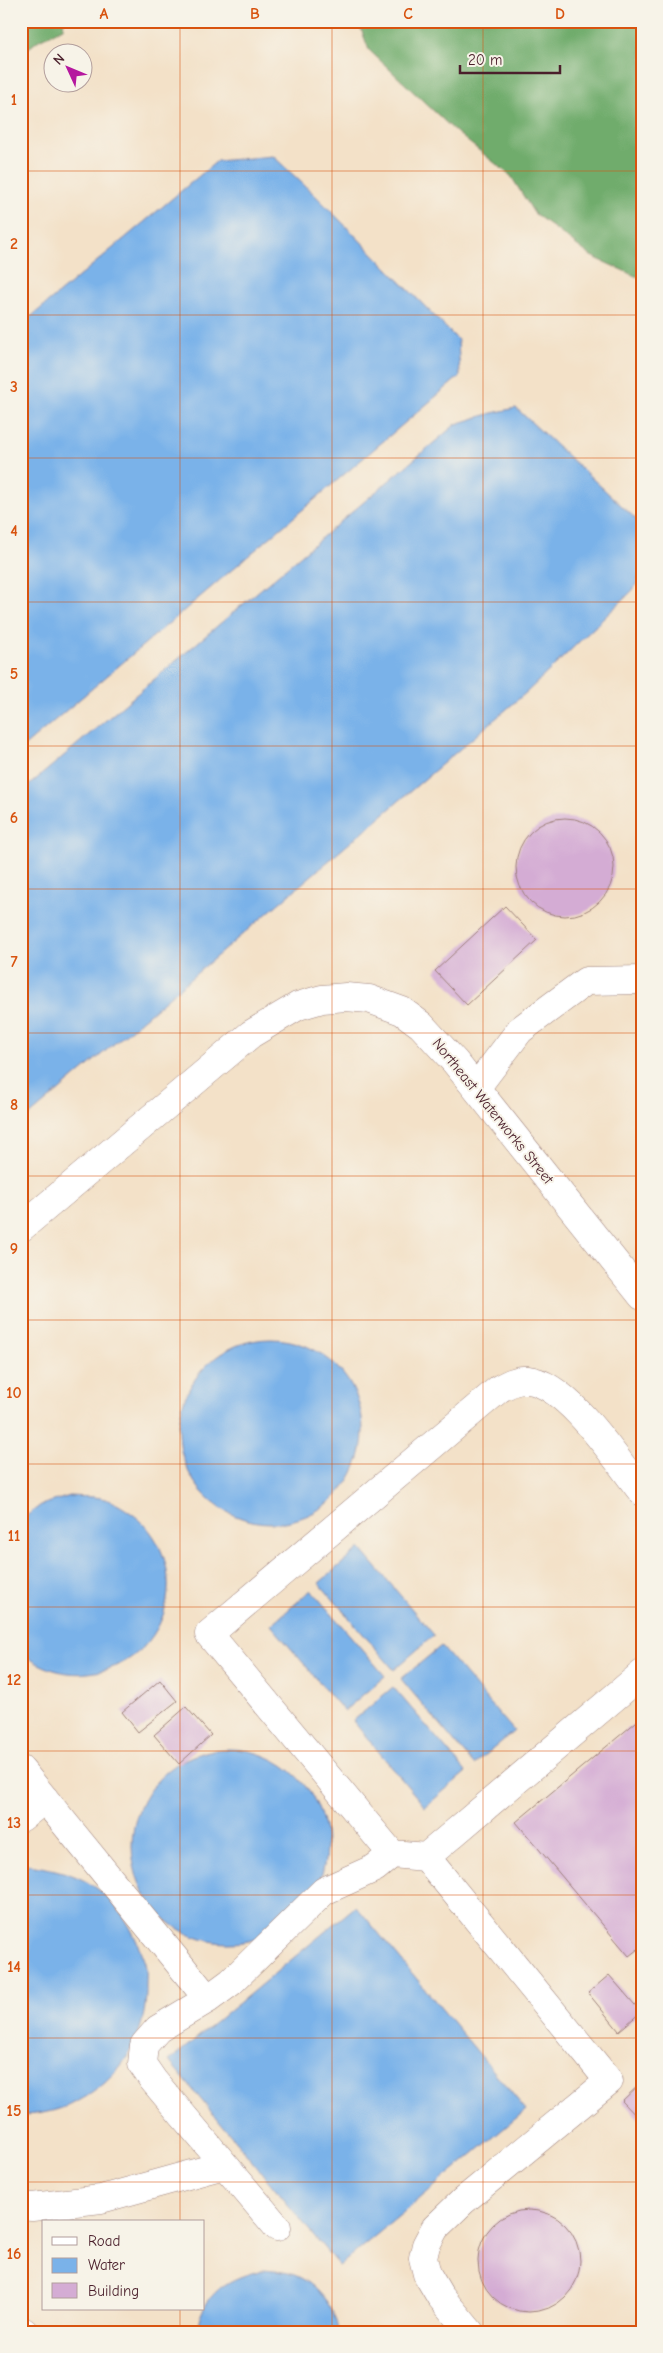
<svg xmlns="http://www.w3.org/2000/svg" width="663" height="2353" font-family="'Comic Neue',sans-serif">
	<rect width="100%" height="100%" fill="#f7f3e8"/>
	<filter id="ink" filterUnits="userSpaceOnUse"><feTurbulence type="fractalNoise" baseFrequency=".02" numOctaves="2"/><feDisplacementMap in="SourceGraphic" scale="10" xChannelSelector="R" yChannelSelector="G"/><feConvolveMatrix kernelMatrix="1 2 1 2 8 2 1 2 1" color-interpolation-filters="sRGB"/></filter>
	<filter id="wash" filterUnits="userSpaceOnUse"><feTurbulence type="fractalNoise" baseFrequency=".0096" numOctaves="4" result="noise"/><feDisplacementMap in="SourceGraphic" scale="20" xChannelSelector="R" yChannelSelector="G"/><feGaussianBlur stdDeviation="1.12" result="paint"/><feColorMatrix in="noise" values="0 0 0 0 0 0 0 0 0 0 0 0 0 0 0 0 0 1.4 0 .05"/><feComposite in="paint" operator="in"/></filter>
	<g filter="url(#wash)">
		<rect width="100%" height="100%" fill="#f3e1c8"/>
		<path fill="#6fac6c" stroke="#5c664c" d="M21 21H64L63 28 39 40 21 54Z
			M358 21H642V279L591 256 534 213 511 176 456 132 369 50Z"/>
		<path fill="#7ab2e9" stroke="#62688a" d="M273 156 318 198 458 340 460 376 21 749V325L217 161Z
			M516 408 636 519C644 544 646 567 633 590L528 691 21 1123V792L456 424 492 413Z
			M179 1431a92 92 0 1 1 184 0a92 92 0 1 1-184 0Z
			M70 1496C80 1497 91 1496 101 1498 115 1501 129 1511 140 1520 195 1573 165 1666 88 1673 64 1676 40 1668 21 1652V1520L41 1505Z
			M360 1548 434 1635 394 1670 319 1583Z
			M311 1590 385 1676 344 1711 271 1625Z
			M441 1646 514 1731 474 1765 401 1679Z
			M393 1687 466 1772 425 1807 353 1721Z
			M132 1846a97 97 0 1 1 194 0a97 97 0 1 1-194 0Z
			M21 1864C49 1868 76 1872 99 1890 116 1903 129 1923 137 1942 139 1949 143 1956 145 1963 147 1970 146 1979 146 1986 148 2057 93 2114 21 2115Z
			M356 1906 526 2110 339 2266 169 2061Z
			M264 2270C272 2271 280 2271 288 2273 313 2279 336 2306 338 2332H196C204 2292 227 2278 264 2270Z"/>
		<g id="blocks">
			<path fill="#d4acd4" d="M516 867a49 49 0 1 1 98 0a49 49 0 1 1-98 0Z
				M505 906 537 940 467 1005 435 971Z
				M160 1680 177 1701 138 1732 122 1712Z
				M186 1707 211 1735 179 1764 154 1735Z
				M642 1717V1946L629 1956 516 1822Z
				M609 1975 641 2012 619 2031 588 1993Z
				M642 2082V2122L622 2101Z
				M478 2261a51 51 0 1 1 102 0a51 51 0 1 1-102 0Z"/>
		</g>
	</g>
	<g filter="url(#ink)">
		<use href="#blocks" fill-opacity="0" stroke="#9e807a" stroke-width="1"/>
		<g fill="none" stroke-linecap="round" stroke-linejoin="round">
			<defs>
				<path id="minor" d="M476 1088 520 1030 586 981 642 980
					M21 1228 251 1034 298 1006 322 999 346 997 369 999 402 1011 421 1025 455 1062 642 1296
					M21 1770 208 1999
					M21 1818 45 1799
					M426 1857 642 1674
					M21 2206 32 2207 101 2199 224 2165
					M277 2227 153 2080 142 2064 144 2045 158 2029 208 1999 231 1982 324 1891 375 1868 392 1854
					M21 2330 24 2332
					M470 2332 440 2296 427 2274 423 2258 426 2245 435 2228 463 2201 609 2081 426 1857 392 1854 209 1634 499 1389C508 1384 517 1379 528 1380 568 1384 617 1461 642 1492"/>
			</defs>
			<use href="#minor" stroke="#9e807a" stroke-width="29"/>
			<use href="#minor" stroke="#fff" stroke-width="28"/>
		</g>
	</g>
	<path fill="none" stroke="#d8530f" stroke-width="1" stroke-opacity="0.55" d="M180 21V2222M332 21V2332M483 21V2332M21 171H642M21 315H642M21 458H642M21 602H642M21 746H642M21 889H642M21 1033H642M21 1176H642M21 1320H642M21 1464H642M21 1607H642M21 1751H642M21 1895H642M21 2038H642M21 2182H642M180 2309V2332"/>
	<g text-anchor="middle" stroke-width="4" stroke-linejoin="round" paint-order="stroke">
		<g font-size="15" fill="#4a1f2b" stroke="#f7f3e8">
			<text transform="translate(493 1111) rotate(51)" y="5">Northeast Waterworks Street</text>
		</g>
	</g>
	<rect width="663" height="2353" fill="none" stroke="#f7f3e8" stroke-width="55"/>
	<rect x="42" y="2220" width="162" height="90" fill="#f7f3e8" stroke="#b29e9c"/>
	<rect x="52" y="2237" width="25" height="8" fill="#ffffff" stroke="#b29e9c"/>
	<text x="88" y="2246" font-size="15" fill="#4a1f2b">Road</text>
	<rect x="52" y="2258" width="25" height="15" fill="#7ab2e9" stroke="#b29e9c"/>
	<text x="88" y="2270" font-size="15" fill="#4a1f2b">Water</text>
	<rect x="52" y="2283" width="25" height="15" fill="#d4acd4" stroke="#b29e9c"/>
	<text x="88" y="2296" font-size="15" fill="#4a1f2b">Building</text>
	<g transform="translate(68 68) rotate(314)"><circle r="24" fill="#f7f3e8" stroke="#b29e9c"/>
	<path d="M0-4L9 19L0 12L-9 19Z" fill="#b5179e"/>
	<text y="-8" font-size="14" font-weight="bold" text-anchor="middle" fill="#4a1f2b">N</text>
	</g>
	<path d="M460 65v8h100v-8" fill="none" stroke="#4a1f2b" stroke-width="2.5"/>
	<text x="468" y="65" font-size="15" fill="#4a1f2b" stroke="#f7f3e8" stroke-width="4" paint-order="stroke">20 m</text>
	<rect x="28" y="28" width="608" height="2298" fill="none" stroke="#d8530f" stroke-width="2"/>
	<g font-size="16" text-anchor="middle" font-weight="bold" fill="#d8530f">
		<text x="104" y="19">A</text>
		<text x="255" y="19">B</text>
		<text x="408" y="19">C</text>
		<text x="560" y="19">D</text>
		<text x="14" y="105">1</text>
		<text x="14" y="249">2</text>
		<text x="14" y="392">3</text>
		<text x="14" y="536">4</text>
		<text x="14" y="679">5</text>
		<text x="14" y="823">6</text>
		<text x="14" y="967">7</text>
		<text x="14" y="1110">8</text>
		<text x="14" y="1254">9</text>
		<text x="14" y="1398">10</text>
		<text x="14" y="1541">11</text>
		<text x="14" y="1685">12</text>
		<text x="14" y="1828">13</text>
		<text x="14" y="1972">14</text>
		<text x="14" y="2116">15</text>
		<text x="14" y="2259">16</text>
	</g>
</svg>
